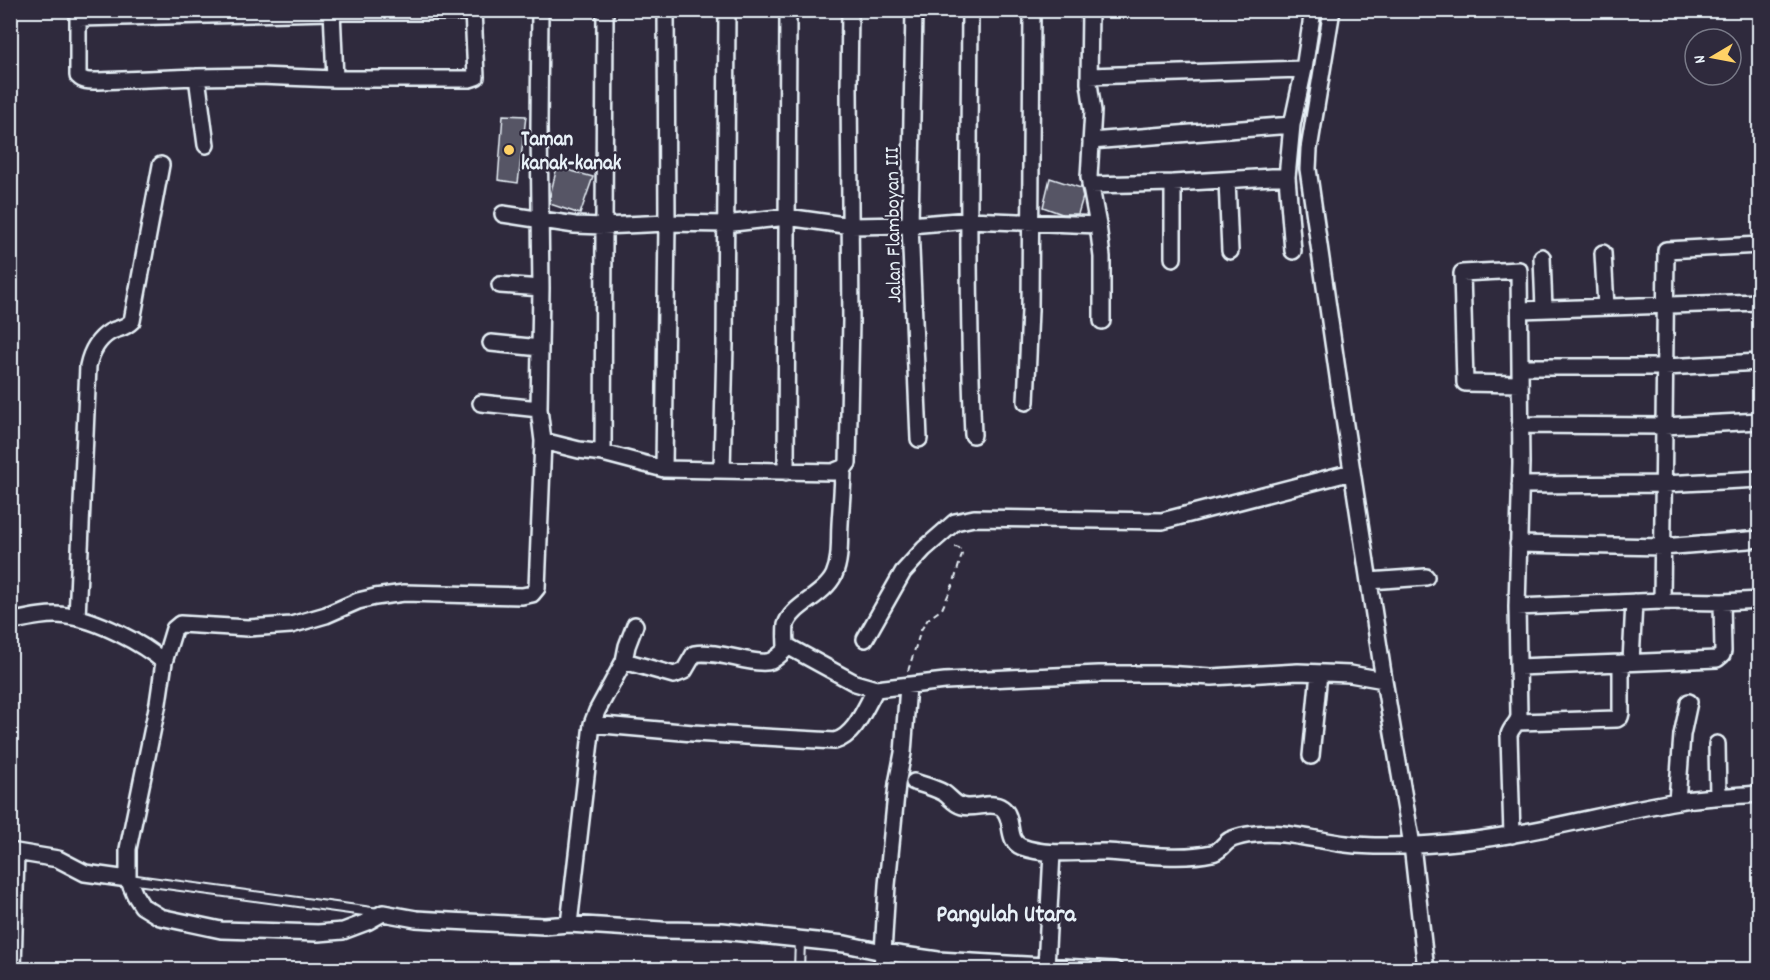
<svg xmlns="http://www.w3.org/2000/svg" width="1770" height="980" font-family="Dekko,sans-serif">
	<rect width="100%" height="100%" fill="#2f2a3d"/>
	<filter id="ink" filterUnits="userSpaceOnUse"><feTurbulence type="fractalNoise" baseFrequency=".0167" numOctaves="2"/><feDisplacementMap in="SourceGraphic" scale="12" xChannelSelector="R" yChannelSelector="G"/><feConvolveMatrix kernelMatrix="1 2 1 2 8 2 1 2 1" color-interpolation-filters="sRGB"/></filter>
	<g filter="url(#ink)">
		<path fill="#575565" stroke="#e8f1f8" stroke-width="1.5" d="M503 115 526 116 518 183 498 180Z
			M557 167 593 177 580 214 550 204V196Z
			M1050 178 1081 188 1083 197 1078 214H1062L1043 207Z"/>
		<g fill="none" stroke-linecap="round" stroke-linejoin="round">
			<defs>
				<path id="service" d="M129 879 379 913
					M799 970 800 940"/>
				<path id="minor" d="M914 10 910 225 919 439
					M970 10C969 152 967 294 973 435
					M1090 10 1089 83 1093 111 1089 177 1098 225
					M1332 10 1309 149 1308 169 1345 425 1384 680 1412 845 1426 970
					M78 11V76C84 82 90 81 98 81L197 77
					M78 18 332 12H474
					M1089 76 1304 69
					M335 79H470L476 77 473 10
					M1091 141 1292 125
					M206 145 197 77 259 76 335 79 332 10
					M1287 177 1292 125 1304 69 1313 10
					M1227 180 1230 251
					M1090 185 1173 183
					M503 214 575 225 603 226 667 223 725 224 787 217 851 226 910 225 969 220 1098 225 1102 257V321
					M1603 253 1606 307
					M1542 257 1544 309
					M1173 258V183L1272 177H1287L1293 251
					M500 285 541 288
					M1520 310 1760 302
					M491 343 540 348
					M1520 367H1665L1760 362
					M1026 402 1030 310 1032 10
					M481 403 539 409
					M1520 425 1664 426 1760 421
					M543 441 579 450 603 453 664 469 833 472 845 467 848 463 851 321 849 88 850 10
					M603 453 605 10
					M664 469 667 223 666 10
					M722 470 725 344 727 10
					M786 472 788 10
					M1520 485 1664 484 1760 479
					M1518 544 1663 547 1760 539
					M1369 581 1426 577
					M1662 601 1666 250 1760 245
					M1722 602 1760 600
					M1517 607 1662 601 1722 602 1723 651 1722 655 1717 659 1621 663V713L1620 717 1617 719 1518 722
					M77 618 88 366C91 352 97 340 110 332 119 327 123 330 132 321L161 165
					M10 622C28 618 49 613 67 616 96 619 142 643 164 662L158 703 128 849V879L135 895 142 906 160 917 221 930 318 933 343 931 367 922 383 913 416 919 450 921 544 926 569 924 662 930 722 931 845 944 883 952 938 960 1115 970
					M865 639 903 572 924 549 955 522 974 518 1162 521 1352 472
					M786 649C786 641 785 633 786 625 791 606 824 596 834 575 841 559 839 541 840 524 841 506 843 487 843 468
					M624 661 674 675 684 671 694 654C717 649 757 667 771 661 777 658 782 653 786 649L791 648 855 683 876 689 945 681 1099 674H1165L1212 677 1298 672 1350 674 1384 680
					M164 662 174 629 180 624 248 628 291 625 326 615 358 601 375 597 404 593 522 596 532 594 537 588 543 441 539 409 541 288 539 128 540 10
					M1631 662 1634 602
					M1518 667 1621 663
					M592 724 693 733 835 741C856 735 865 707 876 689
					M1717 744 1718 797
					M1311 756 1319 673
					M914 782C924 785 935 788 944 793 950 797 954 804 962 806 974 810 991 800 1002 808 1015 817 1005 841 1022 847 1049 857 1079 851 1107 852 1138 854 1182 860 1212 853 1220 852 1223 844 1230 840 1234 838 1242 836 1247 835 1280 829 1314 840 1346 844 1379 848 1413 846 1446 843 1525 837 1600 814 1678 801 1705 797 1732 796 1760 794
					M1677 801 1682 735 1689 702
					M1512 835 1509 735C1511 727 1518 724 1519 716L1517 607 1521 463 1519 270 1462 273 1465 383 1520 384
					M10 851 58 859 85 873 128 879
					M569 924 592 724 597 711 624 661 627 646 635 625
					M1046 967 1052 853
					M13 970 16 852
					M882 970 887 885 897 784 903 753 908 686"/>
			</defs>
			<use href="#service" stroke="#e8f1f8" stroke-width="12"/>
			<use href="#minor" stroke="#e8f1f8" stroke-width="20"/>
			<path stroke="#e8f1f8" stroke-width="2" stroke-dasharray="6 4.5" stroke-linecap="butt" d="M908 671 921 630 928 619 942 609 954 582 962 554 959 548 951 546"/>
			<use href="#service" stroke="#2f2a3d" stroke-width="8"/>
			<use href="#minor" stroke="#2f2a3d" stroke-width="15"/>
		</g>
	</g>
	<circle fill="#ffd166" stroke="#2f2a3d" stroke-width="2" cx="509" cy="150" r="6"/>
	<g text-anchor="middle" stroke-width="4.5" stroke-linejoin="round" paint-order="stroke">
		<g font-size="21" font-weight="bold" fill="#e8f1f8" stroke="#2f2a3d" text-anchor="start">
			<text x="521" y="145">Taman<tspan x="521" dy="24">kanak-kanak</tspan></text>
		</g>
		<g font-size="21" fill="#e8f1f8" stroke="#2f2a3d">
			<text transform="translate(892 225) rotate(-91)" y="7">Jalan Flamboyan III</text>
		</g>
		<g font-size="24" font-weight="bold" fill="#e8f1f8" stroke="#2f2a3d">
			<text x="1006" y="921">Pangulah Utara</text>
		</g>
	</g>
	<rect width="1770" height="980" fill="none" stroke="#2f2a3d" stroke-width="36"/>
	<rect x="18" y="18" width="1734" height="944" fill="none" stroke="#e8f1f8" stroke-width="2" filter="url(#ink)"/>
	<g transform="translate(1713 57) rotate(260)"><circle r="28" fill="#2f2a3d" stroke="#797a88" stroke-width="1.5"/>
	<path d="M0-4.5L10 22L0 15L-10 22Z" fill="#ffd166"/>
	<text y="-9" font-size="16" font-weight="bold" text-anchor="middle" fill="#e8f1f8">N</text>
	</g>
</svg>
